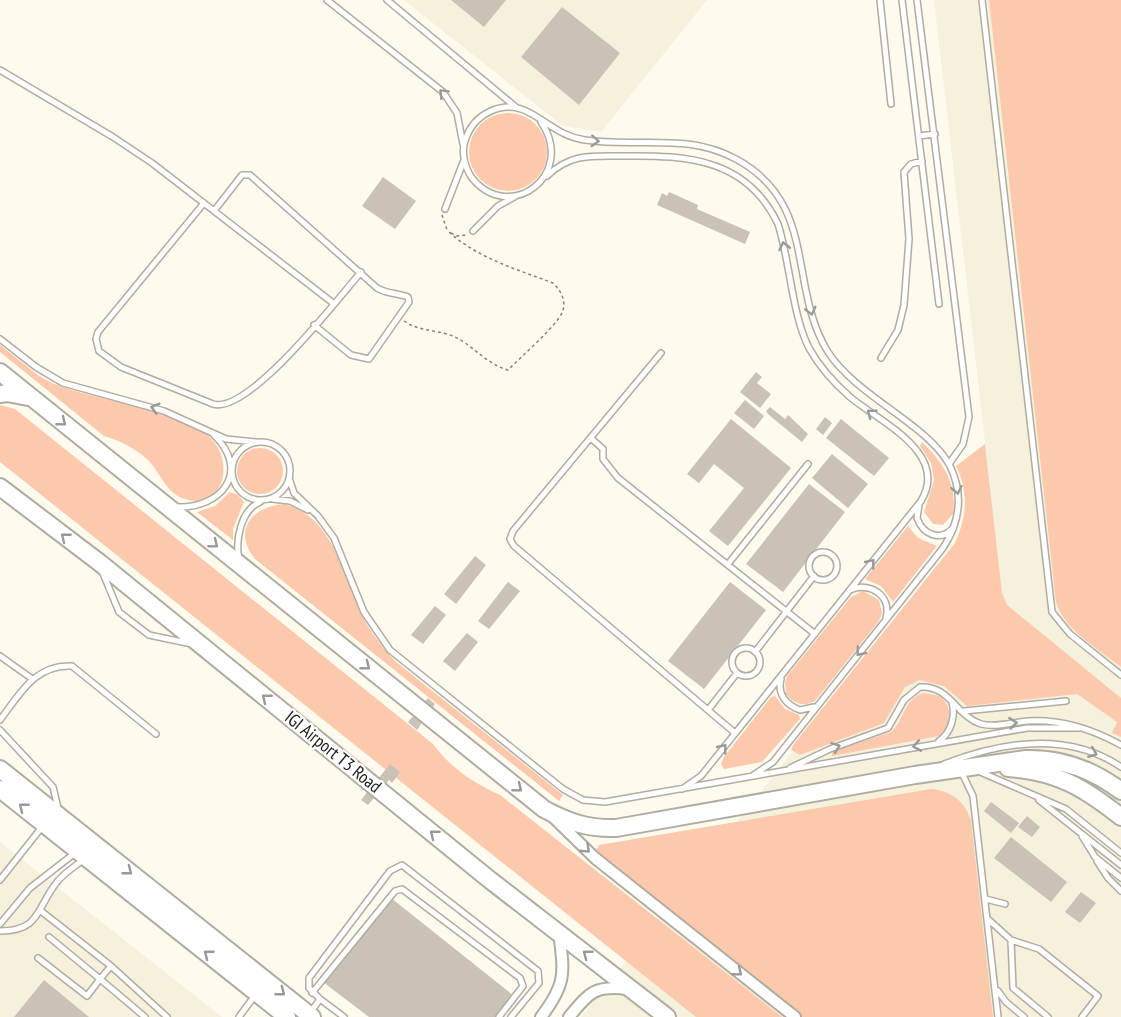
<svg xmlns="http://www.w3.org/2000/svg" width="1121" height="1017" font-family="'PT Sans Narrow',sans-serif">
	<rect width="100%" height="100%" fill="#fefaee"/>
	<path fill="#f6f1dd" d="M404 0H707L601 132 563 126Z
		M934 0H1121V1017H581L992 502Z
		M0 842 222 1017H0Z"/>
	<path fill="#fcc9ad" d="M989 0H1121V667C1097 648 1066 632 1056 602Z
		M469 152a39 39 0 1 1 78 0a39 39 0 1 1-78 0Z
		M0 345 39 376 52 383C97 401 159 406 200 430 240 453 225 512 185 499 165 493 161 473 148 460 135 448 121 441 104 436L0 352Z
		M0 405 15 409 433 744C452 769 472 782 500 795L782 1017H696L0 462Z
		M922 442C943 462 958 485 953 514L943 525 933 524 924 512 934 480 931 463 920 446Z
		M985 444 1002 593 1007 605 1121 698V737L1112 733 1117 722 1077 694 967 706 944 686 920 680 905 687 884 723 800 755 791 750 793 745 955 543C967 516 969 492 956 466Z
		M237 471a23 23 0 1 1 46 0a23 23 0 1 1-46 0Z
		M230 492 238 495 244 502 233 529V540L197 512 215 506Z
		M284 504C333 517 342 572 361 613 369 631 383 647 396 662L563 795 559 801 255 559C232 530 252 507 284 504Z
		M908 526 918 538 937 546 893 602 881 586 865 579Z
		M863 591 879 600 882 613 879 621 815 701C804 707 794 704 786 694L785 683 787 676 851 597Z
		M923 693 940 696C953 707 952 725 939 736L832 756V752L891 732C905 720 903 700 923 693Z
		M775 696 785 709 799 715 800 719 762 762 724 769 721 764 724 757 771 697Z
		M931 789C951 791 964 800 971 820L993 1017H802L596 851 599 845Z"/>
	<path fill="#cac1b7" d="M451 0H506L484 27Z
		M562 7 620 53 579 105 521 57Z
		M383 177 416 201 395 229 362 206Z
		M669 192 698 205 697 209 750 232 745 244 657 205 662 193 667 196Z
		M756 372 762 377 757 383 771 394 760 408 740 392Z
		M745 400 764 416 754 429 734 413Z
		M770 407 785 419 788 415 808 434 802 442 769 415 766 411Z
		M825 417 832 423 823 435 816 429Z
		M731 419 791 468 728 546 709 531 744 488 714 464 699 483 687 474Z
		M841 419 889 458 874 476 826 438Z
		M832 454 868 484 848 508 812 478Z
		M809 484 845 512 783 592 746 564Z
		M475 556 486 565 456 604 444 594Z
		M508 582 520 591 489 629 478 621Z
		M730 582 766 610 704 689 668 661Z
		M435 606 446 615 423 644 411 635Z
		M467 633 478 642 455 671 443 661Z
		M428 698 435 704 417 730 408 722Z
		M390 764 400 772 392 783 389 780 368 805 361 800Z
		M991 802 1019 823 1011 833 984 811Z
		M1027 816 1040 827 1032 837 1018 827Z
		M1011 837 1067 882 1051 902 994 858Z
		M1081 892 1096 903 1080 923 1065 912Z
		M391 898 514 996 497 1017H369L323 982Z
		M44 980 89 1017H14Z"/>
	<g fill="none" stroke-linecap="round" stroke-linejoin="round">
		<defs>
			<path id="service" d="M327 0 443 92 457 113 463 144
				M387 0 517 108
				M880 0 891 104
				M902 0 939 304
				M917 0 969 417 963 444 949 464
				M982 0 1052 612 1070 634 1121 675
				M0 70 113 137 152 163 333 303
				M541 122C577 174 510 225 472 178 465 168 461 153 465 141 473 114 503 98 530 113 549 123 562 137 585 140 638 148 685 132 736 159 819 204 787 286 828 352 857 397 928 424 950 466 964 495 960 522 943 548L773 762 752 776
				M919 136 935 134
				M547 176C571 153 592 156 624 156 688 155 747 159 778 224 790 261 792 315 809 348 819 366 834 383 850 397 880 422 950 453 921 501L701 776 682 789
				M204 203 98 332 96 339 99 351 121 367 213 404C248 415 337 300 361 272
				M445 209 464 160
				M214 211 242 175H250L377 288C387 294 397 293 408 297L409 302 369 359 351 355 314 325
				M473 231 498 206 516 196
				M0 339 36 367 63 383 164 411 226 439 256 442
				M661 353 513 531 510 539 514 546 735 733
				M881 358 898 330 904 305 909 239 904 172 911 164 922 161
				M592 439 603 449V459L618 478 815 634
				M232 471a29 29 0 1 1 58 0a29 29 0 1 1-58 0Z
				M289 478 294 493 318 516 334 538 364 612 390 650 563 789 583 800 605 802 1027 728H1079
				M272 499 290 501 308 510
				M919 505 917 518C923 535 941 542 953 528
				M176 507C222 509 251 471 214 435
				M809 566a14 14 0 1 1 28 0a14 14 0 1 1-28 0Z
				M239 559C235 540 241 510 260 502
				M728 564 808 464
				M102 571 119 612 149 635 192 644
				M850 590C870 581 892 596 886 618
				M732 662a14 14 0 1 1 28 0a14 14 0 1 1-28 0Z
				M755 652 814 576
				M0 656 31 678
				M781 679C777 694 786 705 800 710L814 707
				M708 710 737 673
				M964 711 1066 701
				M0 720C20 694 35 664 72 666L156 734
				M0 730 53 787 58 808
				M939 741C951 733 956 716 952 702
				M944 764C1001 742 1068 731 1121 767
				M790 768 830 749 888 728 904 700 920 687C950 685 956 716 981 724 996 728 1013 722 1028 721 1060 719 1092 729 1121 745
				M961 771 973 796 998 1017
				M978 771 1066 809 1121 853
				M1039 800 1121 865
				M1082 836 1095 857 1121 878
				M1097 861 1108 878 1121 891
				M0 880 42 827
				M986 899 1005 904
				M41 911 111 966 167 1017
				M989 920 1011 940 1039 949 1098 996 1082 1017
				M0 924 30 888 75 853
				M0 931C41 931 36 908 57 882 64 873 74 867 83 860
				M1011 940 1013 988 1048 1017
				M38 958 87 996 100 979 49 937
				M111 966 100 979 145 1017
				M998 991 1006 1002 1024 1017
				M312 993 395 891 402 889 520 978 523 986 499 1017
				M320 999 344 1017
				M310 1013 320 999 309 988V978L390 871 402 865 538 971 539 983 511 1017
				M239 1017 256 994"/>
			<path id="minor" d="M553 817 595 858 795 1017
				M541 1017C567 983 564 973 559 932
				M569 1017C589 993 594 985 627 989"/>
			<path id="secondary" d="M0 372 544 809C568 822 588 829 616 828L915 775 1026 759C1062 758 1092 769 1121 791
				M0 394 7 393 28 397
				M0 487 100 563 490 880 667 1017
				M1008 768C1058 772 1083 787 1121 817
				M0 769 312 1017
				M0 789 287 1017"/>
		</defs>
		<use href="#service" stroke="#b0aca1" stroke-width="8"/>
		<use href="#minor" stroke="#b0aca1" stroke-width="14"/>
		<use href="#secondary" stroke="#b0aca1" stroke-width="20"/>
		<path stroke="#85827b" stroke-width="1.5" stroke-dasharray="3 3" stroke-linecap="butt" d="M442 215 447 230
			M451 233 457 236 466 235
			M404 321C418 331 437 330 453 336 473 345 486 364 508 370 520 358 556 326 562 313 567 301 561 291 553 283 516 269 477 258 448 231"/>
		<use href="#service" stroke="#fff" stroke-width="5"/>
		<use href="#minor" stroke="#fff" stroke-width="10"/>
		<use href="#secondary" stroke="#fff" stroke-width="16"/>
	</g>
	<defs><path id="oneway-chevron" d="M-2-3.5L2.5 0L-2 3.5" fill="none" stroke-width="1.6" stroke-linecap="round" stroke-linejoin="round" transform="scale(1.5)"/></defs>
	<g stroke="#999997">
		<use href="#oneway-chevron" transform="translate(443 93) rotate(-135)"/>
		<use href="#oneway-chevron" transform="translate(595 141) rotate(3)"/>
		<use href="#oneway-chevron" transform="translate(784 246) rotate(-103)"/>
		<use href="#oneway-chevron" transform="translate(811 311) rotate(76)"/>
		<use href="#oneway-chevron" transform="translate(155 408) rotate(-164)"/>
		<use href="#oneway-chevron" transform="translate(871 413) rotate(-142)"/>
		<use href="#oneway-chevron" transform="translate(62 422) rotate(39)"/>
		<use href="#oneway-chevron" transform="translate(957 490) rotate(79)"/>
		<use href="#oneway-chevron" transform="translate(65 537) rotate(-142)"/>
		<use href="#oneway-chevron" transform="translate(214 544) rotate(39)"/>
		<use href="#oneway-chevron" transform="translate(871 563) rotate(-51)"/>
		<use href="#oneway-chevron" transform="translate(860 652) rotate(129)"/>
		<use href="#oneway-chevron" transform="translate(366 666) rotate(39)"/>
		<use href="#oneway-chevron" transform="translate(266 698) rotate(-141)"/>
		<use href="#oneway-chevron" transform="translate(1013 723) rotate(-7)"/>
		<use href="#oneway-chevron" transform="translate(917 746) rotate(170)"/>
		<use href="#oneway-chevron" transform="translate(836 747) rotate(-20)"/>
		<use href="#oneway-chevron" transform="translate(723 748) rotate(-51)"/>
		<use href="#oneway-chevron" transform="translate(1093 753) rotate(22)"/>
		<use href="#oneway-chevron" transform="translate(518 788) rotate(39)"/>
		<use href="#oneway-chevron" transform="translate(23 807) rotate(-141)"/>
		<use href="#oneway-chevron" transform="translate(434 834) rotate(-141)"/>
		<use href="#oneway-chevron" transform="translate(586 849) rotate(44)"/>
		<use href="#oneway-chevron" transform="translate(128 871) rotate(38)"/>
		<use href="#oneway-chevron" transform="translate(208 954) rotate(-142)"/>
		<use href="#oneway-chevron" transform="translate(587 954) rotate(-142)"/>
		<use href="#oneway-chevron" transform="translate(738 972) rotate(39)"/>
		<use href="#oneway-chevron" transform="translate(281 992) rotate(38)"/>
	</g>
	<g text-anchor="middle" stroke-width="5" stroke-linejoin="round" paint-order="stroke">
		<g font-size="18" fill="#1d1c18" stroke="#fff">
			<text transform="translate(333 752) rotate(39)" y="6">IGI Airport T3 Road</text>
		</g>
	</g>
</svg>
